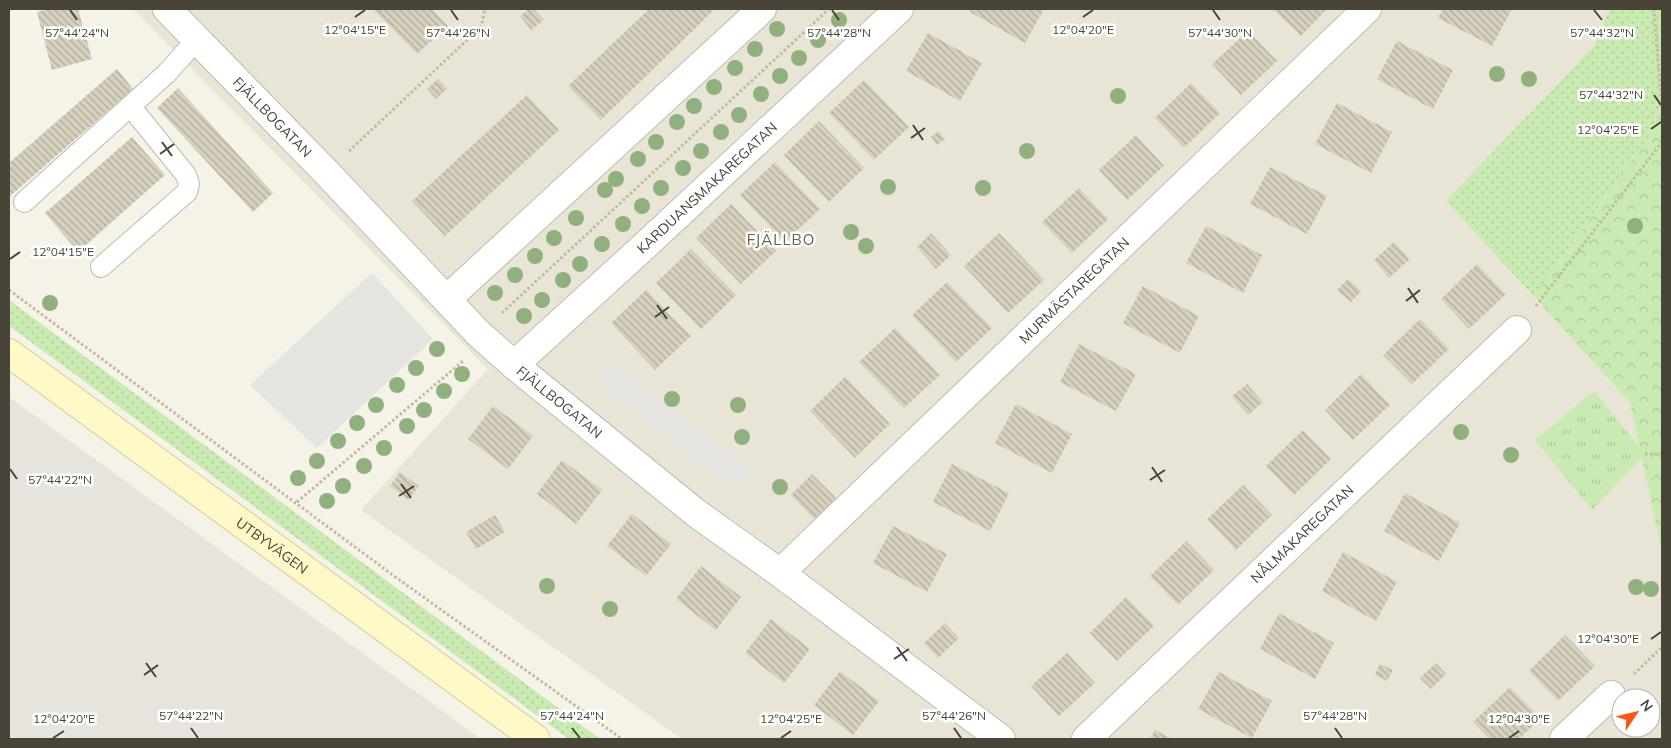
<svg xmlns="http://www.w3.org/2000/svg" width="1671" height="748" font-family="Mulish,sans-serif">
	<defs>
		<pattern id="grass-dots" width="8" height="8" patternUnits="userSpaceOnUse" patternTransform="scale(1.25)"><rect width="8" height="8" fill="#c9eab0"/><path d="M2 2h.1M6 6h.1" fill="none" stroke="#aeca98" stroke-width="1.8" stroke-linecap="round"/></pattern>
		<pattern id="forest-crowns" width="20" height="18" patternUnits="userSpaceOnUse" patternTransform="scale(1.25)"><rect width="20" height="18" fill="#c9eab0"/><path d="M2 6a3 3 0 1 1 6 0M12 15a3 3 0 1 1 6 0" fill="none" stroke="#aeca98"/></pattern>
		<pattern id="park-tufts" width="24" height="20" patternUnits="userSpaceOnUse" patternTransform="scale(1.25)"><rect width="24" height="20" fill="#c9eab0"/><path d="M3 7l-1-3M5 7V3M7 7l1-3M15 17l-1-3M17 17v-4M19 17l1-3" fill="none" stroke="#aeca98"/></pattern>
		<pattern id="building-back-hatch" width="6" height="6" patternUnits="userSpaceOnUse" patternTransform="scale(1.25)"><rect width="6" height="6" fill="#d7d0bd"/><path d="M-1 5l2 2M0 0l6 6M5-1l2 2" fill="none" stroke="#b0aa9a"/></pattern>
	</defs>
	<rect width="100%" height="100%" fill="#f5f2e8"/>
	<path fill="#e9e5d6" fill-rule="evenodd" d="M133 9H1609L1595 45 1446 201 1630 403 1662 553V739H682L361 510 488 369ZM1621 698H1651V728H1621Z"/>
	<path fill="#e7e4dd" d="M9 397 481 739H9Z"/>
	<path fill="url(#grass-dots)" d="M1609 9H1662V103L1649 136 1534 297 1446 201 1595 45Z
		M9 300 600 739H569L65 367 9 326Z"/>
	<path fill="url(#forest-crowns)" d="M1662 103V553L1630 403 1534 297 1649 136Z"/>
	<path fill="url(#park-tufts)" d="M1594 391 1645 454 1592 510 1535 440Z"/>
	<path fill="#e6e4e0" d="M372 273 433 339 317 448 250 385Z
		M611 363 751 470 736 490 596 383Z"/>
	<path fill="url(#building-back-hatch)" d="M50 9H78L92 59 52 70 37 12Z
		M373 9H432L448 26 417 54Z
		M529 9H534L544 20 531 30 520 16Z
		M649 9H711L713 11 601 120 568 86Z
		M971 9H1044L1025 43 970 12Z
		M1273 9H1327L1301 36Z
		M1443 9H1512L1492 46 1438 18Z
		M1248 31 1277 61 1241 95 1212 64Z
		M928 33 982 63 960 101 906 71Z
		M1397 41 1453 70 1433 109 1377 79Z
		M117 69 133 89 9 197V163Z
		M438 79 447 89 436 99 427 89Z
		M864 80 909 127 874 160 829 113Z
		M1191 83 1220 113 1184 148 1155 118Z
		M178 88 273 193 253 212 157 108Z
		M527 95 559 130 445 236 412 201Z
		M1337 103 1392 132 1371 173 1315 144Z
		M819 121 864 168 829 202 784 155Z
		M938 131 945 139 937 145 931 137Z
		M1136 135 1164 166 1127 200 1099 170Z
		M132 137 165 175 78 252 45 213Z
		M775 162 820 209 785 242 740 195Z
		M1270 167 1327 196 1307 234 1250 204Z
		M1079 188 1108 219 1072 253 1042 222Z
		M731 204 776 251 741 284 696 238Z
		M1206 226 1262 255 1243 293 1186 263Z
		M931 233 951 255 936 269 917 247Z
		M999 233 1044 280 1008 313 964 266Z
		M1394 242 1410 259 1389 278 1374 260Z
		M691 249 736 295 701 329 656 283Z
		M1477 264 1506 294 1469 329 1441 299Z
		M1348 279 1361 291 1351 302 1337 290Z
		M947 282 992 328 956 362 912 315Z
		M1143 286 1199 316 1180 353 1123 323Z
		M646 290 691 336 655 370 611 323Z
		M1420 319 1449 349 1412 384 1383 355Z
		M895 328 940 375 904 408 859 362Z
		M1079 344 1136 374 1116 411 1060 382Z
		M1361 374 1390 405 1353 440 1325 410Z
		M845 377 890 424 855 458 810 411Z
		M1247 384 1263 402 1248 415 1232 396Z
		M1016 404 1072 434 1052 473 995 443Z
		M493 406 533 436 508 469 468 439Z
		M1303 430 1331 459 1294 495 1266 466Z
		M562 460 602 490 576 524 537 494Z
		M952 464 1009 493 990 531 933 502Z
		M400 472 419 486 408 500 390 486Z
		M812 474 836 498 814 519 791 495Z
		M1243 485 1272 515 1236 550 1207 519Z
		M1405 493 1460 523 1439 561 1384 531Z
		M632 514 671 544 646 576 607 546Z
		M495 515 505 532 476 549 466 532Z
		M893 526 947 554 927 592 873 563Z
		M1186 541 1214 570 1178 605 1150 576Z
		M1343 552 1397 582 1376 621 1322 591Z
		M701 566 741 597 716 630 676 599Z
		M1126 597 1154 626 1117 661 1090 633Z
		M1279 613 1334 643 1315 679 1260 649Z
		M771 619 810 649 784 683 745 653Z
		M945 623 959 638 938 658 924 643Z
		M1565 635 1595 666 1558 701 1529 671Z
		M1067 653 1095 683 1059 716 1031 686Z
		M1436 663 1446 674 1431 689 1420 678Z
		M1380 664 1393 670 1387 681 1375 675Z
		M840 671 879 701 853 735 814 705Z
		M1219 672 1272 701 1252 738 1198 709Z
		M1510 687 1541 718 1519 739H1490L1473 722Z
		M1155 730 1172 739H1150Z"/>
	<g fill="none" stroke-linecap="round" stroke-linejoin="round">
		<defs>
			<path id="lane" d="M24 202 167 73 198 38
				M101 267 187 192 189 184 186 175 131 107"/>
			<g id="street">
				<path id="s1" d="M167 9 326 172 479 334 514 365 696 513 780 573 1001 739"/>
				<path d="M447 299 762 9"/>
				<path id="s2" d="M514 365 638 252 899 9"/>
				<path id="s3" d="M780 573 1367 9"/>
				<path id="s4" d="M1086 739 1517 330"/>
				<path d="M1564 739 1611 695"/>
			</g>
			<g id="secondary">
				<path id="s5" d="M9 353 536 739"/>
			</g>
		</defs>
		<use href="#lane" stroke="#c0bcab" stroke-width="22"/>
		<use href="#street" stroke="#c0bcab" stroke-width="30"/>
		<use href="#secondary" stroke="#d6cd97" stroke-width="30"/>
		<path stroke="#c3ba9b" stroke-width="3" stroke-dasharray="2.5 2.5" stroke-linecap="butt" d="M1654 9 1662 107
			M349 151 481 27 485 9
			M9 290 394 576 622 739
			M1536 306 1662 142
			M502 313 829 9
			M1645 454H1662
			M297 502 463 361
			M1634 674 1662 647"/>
		<use href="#lane" stroke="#fff" stroke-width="20"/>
		<use href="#street" stroke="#fff" stroke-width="28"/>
		<use href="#secondary" stroke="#fff9c8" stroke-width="28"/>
	</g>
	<g fill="#90b17e">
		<circle cx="839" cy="20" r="8"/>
		<circle cx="777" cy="29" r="8"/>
		<circle cx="818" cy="40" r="8"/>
		<circle cx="755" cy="49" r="8"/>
		<circle cx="799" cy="58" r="8"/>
		<circle cx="735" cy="68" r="8"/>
		<circle cx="1497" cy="74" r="8"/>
		<circle cx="780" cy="76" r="8"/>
		<circle cx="1529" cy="79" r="8"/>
		<circle cx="714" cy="87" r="8"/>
		<circle cx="761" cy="94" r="8"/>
		<circle cx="1118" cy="96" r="8"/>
		<circle cx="694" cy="106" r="8"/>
		<circle cx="739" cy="115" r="8"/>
		<circle cx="677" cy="122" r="8"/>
		<circle cx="721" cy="132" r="8"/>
		<circle cx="656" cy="142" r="8"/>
		<circle cx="701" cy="151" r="8"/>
		<circle cx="1027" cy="151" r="8"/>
		<circle cx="638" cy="159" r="8"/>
		<circle cx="683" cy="168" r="8"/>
		<circle cx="616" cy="179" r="8"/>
		<circle cx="888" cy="187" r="8"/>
		<circle cx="661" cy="188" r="8"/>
		<circle cx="983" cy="188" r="8"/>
		<circle cx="605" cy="190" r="8"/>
		<circle cx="642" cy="206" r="8"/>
		<circle cx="576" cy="218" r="8"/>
		<circle cx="623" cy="224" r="8"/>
		<circle cx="1635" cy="226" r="8"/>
		<circle cx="851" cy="232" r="8"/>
		<circle cx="554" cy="238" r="8"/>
		<circle cx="602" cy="244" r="8"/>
		<circle cx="866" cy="246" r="8"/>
		<circle cx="535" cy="256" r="8"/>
		<circle cx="580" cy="264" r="8"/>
		<circle cx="515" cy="275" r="8"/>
		<circle cx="563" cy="280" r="8"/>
		<circle cx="495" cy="293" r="8"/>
		<circle cx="542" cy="300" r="8"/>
		<circle cx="50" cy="303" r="8"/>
		<circle cx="524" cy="316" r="8"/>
		<circle cx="437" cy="349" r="8"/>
		<circle cx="416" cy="368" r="8"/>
		<circle cx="462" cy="374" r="8"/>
		<circle cx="397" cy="385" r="8"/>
		<circle cx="444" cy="391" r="8"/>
		<circle cx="672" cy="399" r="8"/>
		<circle cx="376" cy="405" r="8"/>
		<circle cx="738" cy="405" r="8"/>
		<circle cx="424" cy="410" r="8"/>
		<circle cx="357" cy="423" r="8"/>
		<circle cx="407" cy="426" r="8"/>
		<circle cx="1461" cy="432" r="8"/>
		<circle cx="742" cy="437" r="8"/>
		<circle cx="338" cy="441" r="8"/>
		<circle cx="384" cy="448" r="8"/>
		<circle cx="1511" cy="455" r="8"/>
		<circle cx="317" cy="461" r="8"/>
		<circle cx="364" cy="466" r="8"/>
		<circle cx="298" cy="478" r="8"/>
		<circle cx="343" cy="486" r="8"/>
		<circle cx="780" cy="487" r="8"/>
		<circle cx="327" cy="501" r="8"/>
		<circle cx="547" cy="586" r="8"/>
		<circle cx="1636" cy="587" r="8"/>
		<circle cx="1651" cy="589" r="8"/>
		<circle cx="610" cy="609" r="8"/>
	</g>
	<path fill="none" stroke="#484437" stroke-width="2" d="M70 10 77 20M451 10 458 20M832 10 839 20M1213 10 1220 20M1594 10 1602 20M355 17 365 10M1083 17 1093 10M1654 95 1661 105M913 125 923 140M1651 129 1661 122M911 138 925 128M162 142 172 156M160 154 174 144M10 259 20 252M1408 288 1418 303M1406 301 1420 290M657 305 667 319M655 317 669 307M1152 467 1162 482M10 469 17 479M1150 480 1165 470M401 484 411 498M399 496 414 486M1651 639 1661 632M897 647 907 661M894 659 909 649M146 663 156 677M144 675 158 665M191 728 198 738M572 728 580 738M954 728 961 738M1335 728 1342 738M53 738 64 731M781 738 791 731M1509 738 1519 731"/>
	<g text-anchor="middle" stroke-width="5" stroke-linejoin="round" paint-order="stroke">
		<g font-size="14" fill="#484437" stroke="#fff">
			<text dy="5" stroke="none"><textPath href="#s1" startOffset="151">FJÄLLBOGATAN</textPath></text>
			<text dy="5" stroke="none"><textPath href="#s2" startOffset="262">KARDUANSMAKAREGATAN</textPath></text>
			<text dy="5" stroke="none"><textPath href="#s3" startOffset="408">MURMÄSTAREGATAN</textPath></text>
			<text dy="5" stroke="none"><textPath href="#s1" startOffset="556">FJÄLLBOGATAN</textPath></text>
			<text dy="5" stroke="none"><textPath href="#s4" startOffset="298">NÅLMAKAREGATAN</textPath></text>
			<text dy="5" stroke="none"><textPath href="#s5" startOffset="326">UTBYVÄGEN</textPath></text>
		</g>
		<g font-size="15" letter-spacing="1" fill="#6b634e" stroke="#fff">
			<text x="781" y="245">FJÄLLBO</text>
		</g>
	</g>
	<g font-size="12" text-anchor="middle" fill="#484437" stroke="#fff" stroke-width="5" stroke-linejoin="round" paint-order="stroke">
		<text x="355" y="34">12°04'15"E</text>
		<text x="1083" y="34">12°04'20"E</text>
		<text x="1602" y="37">57°44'32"N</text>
		<text x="77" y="37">57°44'24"N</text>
		<text x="458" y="37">57°44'26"N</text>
		<text x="839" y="37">57°44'28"N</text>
		<text x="1220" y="37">57°44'30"N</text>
		<text x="1611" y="99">57°44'32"N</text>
		<text x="1608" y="134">12°04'25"E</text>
		<text x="63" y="256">12°04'15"E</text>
		<text x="60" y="484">57°44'22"N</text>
		<text x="1608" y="643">12°04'30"E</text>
		<text x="191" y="720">57°44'22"N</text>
		<text x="572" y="720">57°44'24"N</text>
		<text x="954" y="720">57°44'26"N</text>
		<text x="1335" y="720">57°44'28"N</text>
		<text x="64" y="723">12°04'20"E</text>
		<text x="791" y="723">12°04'25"E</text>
		<text x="1519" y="723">12°04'30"E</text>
	</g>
	<rect width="1671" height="748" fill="none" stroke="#484437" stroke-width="20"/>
	<g transform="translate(1636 713) rotate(55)"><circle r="24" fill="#ffffff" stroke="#b6b4af"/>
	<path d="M0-4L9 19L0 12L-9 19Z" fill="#ff5615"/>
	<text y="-8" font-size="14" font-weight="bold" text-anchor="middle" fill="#484437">N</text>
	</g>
</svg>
